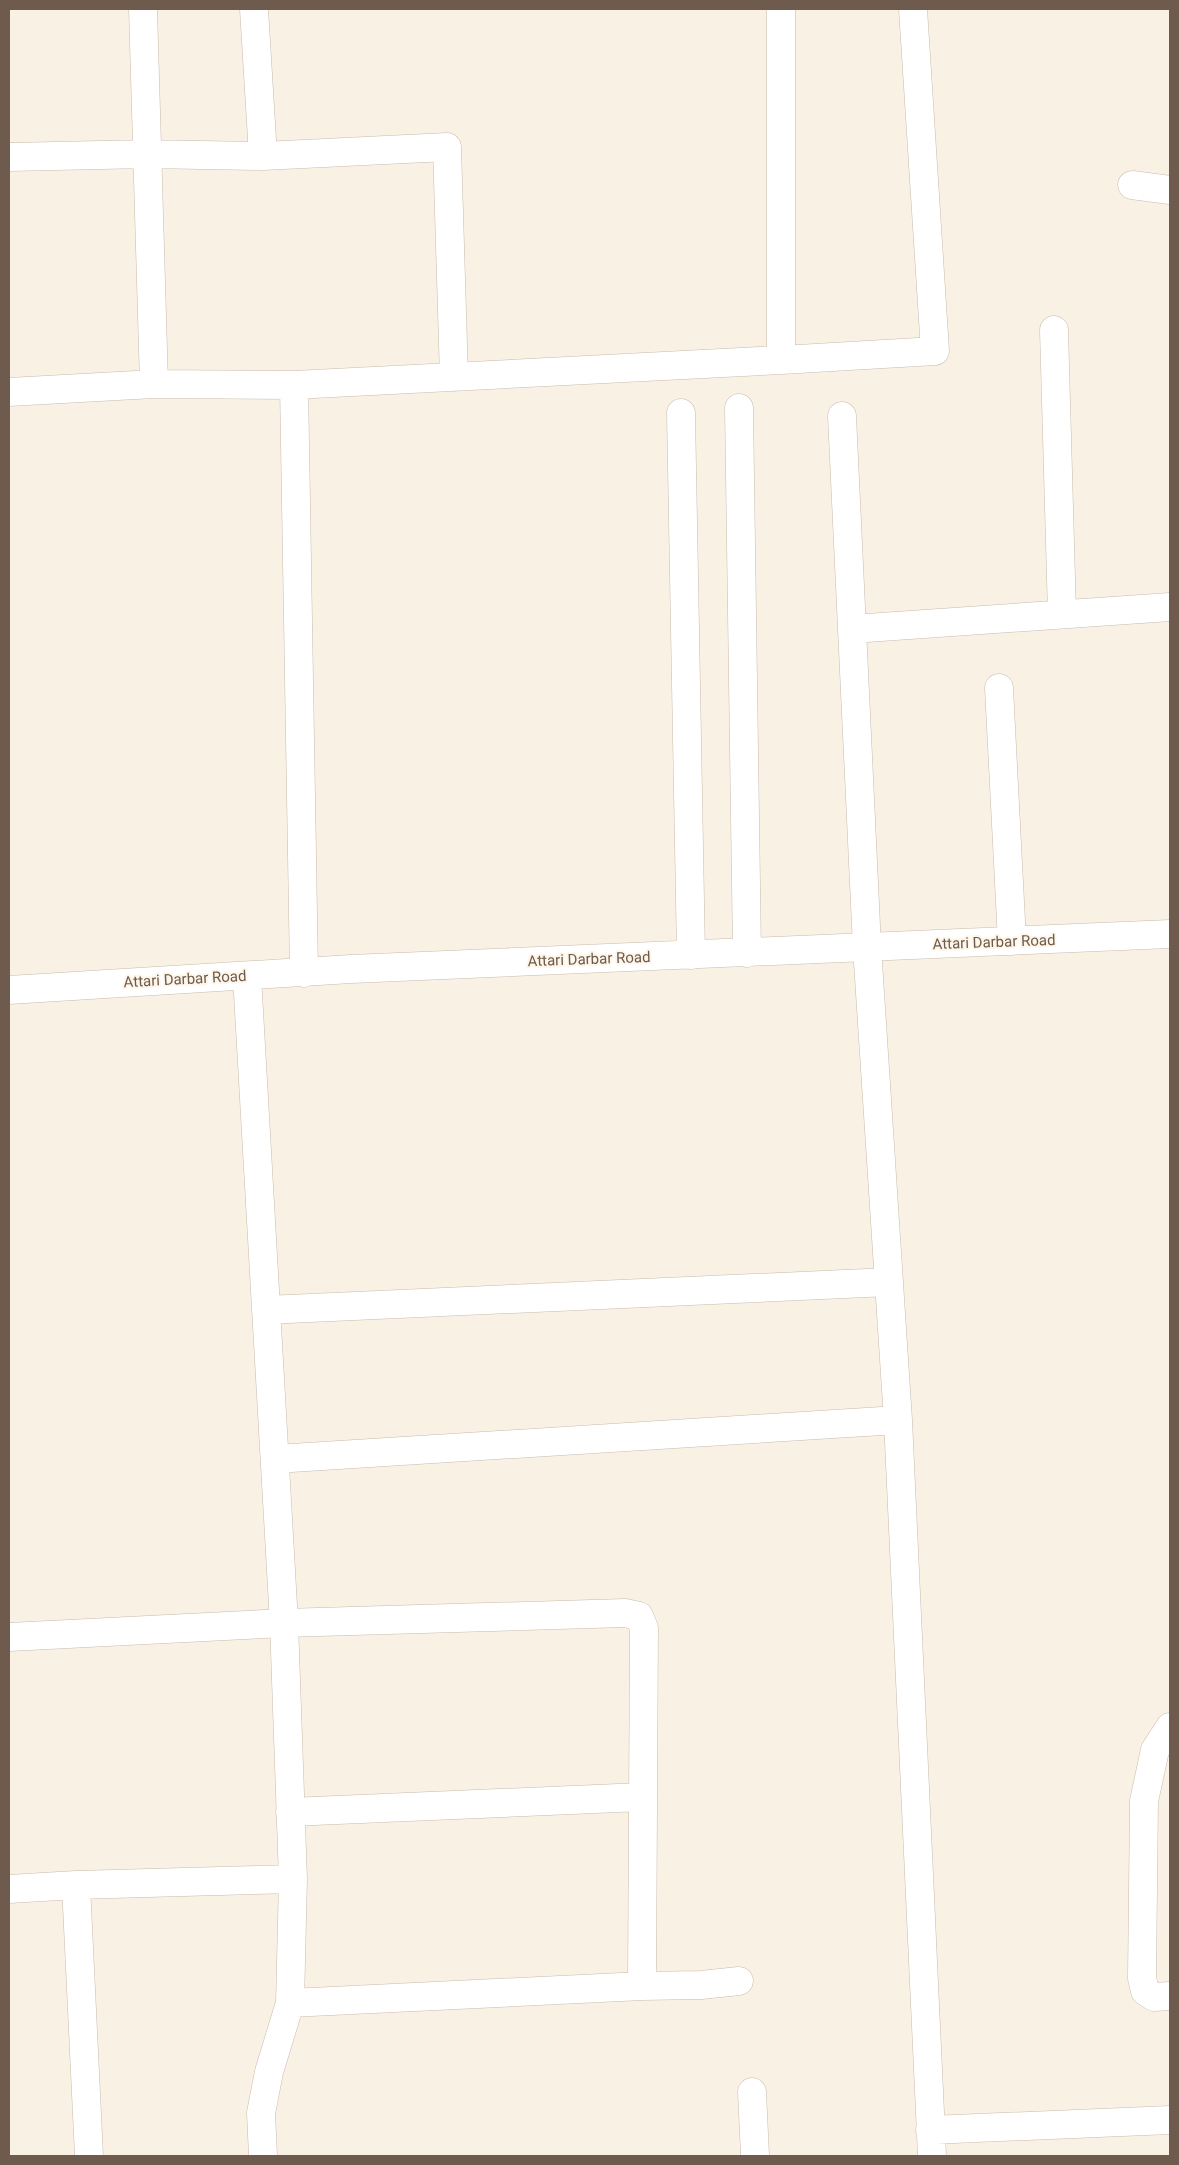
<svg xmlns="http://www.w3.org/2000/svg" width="1179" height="2165" font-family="Roboto,sans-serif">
	<rect width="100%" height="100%" fill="#f9f2e4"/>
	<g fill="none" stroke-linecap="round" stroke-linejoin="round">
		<defs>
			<path id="minor" d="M143 9 154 384
				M254 9 263 156 447 147 454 377
				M9 157 147 154 263 156
				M1132 185 1170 190
				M1054 330 1062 614
				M781 360 935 351 913 9
				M294 385 304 973
				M9 392 154 384 294 385 781 360V9
				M739 408 747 953
				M681 413 691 955
				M842 416 867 947 898 1420 932 2156
				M852 629 1170 607
				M999 688 1012 941
				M247 976 284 1623 293 1879 290 2003 269 2072 261 2113 263 2156
				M9 990 351 969 1170 934
				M266 1310 889 1282
				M275 1459 898 1420
				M9 1637 284 1623 625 1613 639 1616 644 1628 642 1986 701 1985 739 1981
				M1170 1727 1155 1750 1144 1801 1142 1978 1145 1991 1154 1997 1170 1996
				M290 1812 642 1797
				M9 1889 76 1885
				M290 2003 642 1986
				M752 2092 755 2156
				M930 2130 1170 2120
				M89 2156 76 1885 293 1879"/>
		</defs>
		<use href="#minor" stroke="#c9baac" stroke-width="29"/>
		<use href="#minor" stroke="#fff" stroke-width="28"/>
	</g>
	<g text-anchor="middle" stroke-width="4" stroke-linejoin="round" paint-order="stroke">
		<g font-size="15" fill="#6f5b4d" stroke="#fdf6e9">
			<text transform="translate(994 942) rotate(-2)" y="5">Attari Darbar Road</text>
			<text transform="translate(589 959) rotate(-2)" y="5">Attari Darbar Road</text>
			<text transform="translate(185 979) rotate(-3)" y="5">Attari Darbar Road</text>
		</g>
	</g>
	<rect width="1179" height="2165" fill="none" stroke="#6f5b4d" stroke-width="20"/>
</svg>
